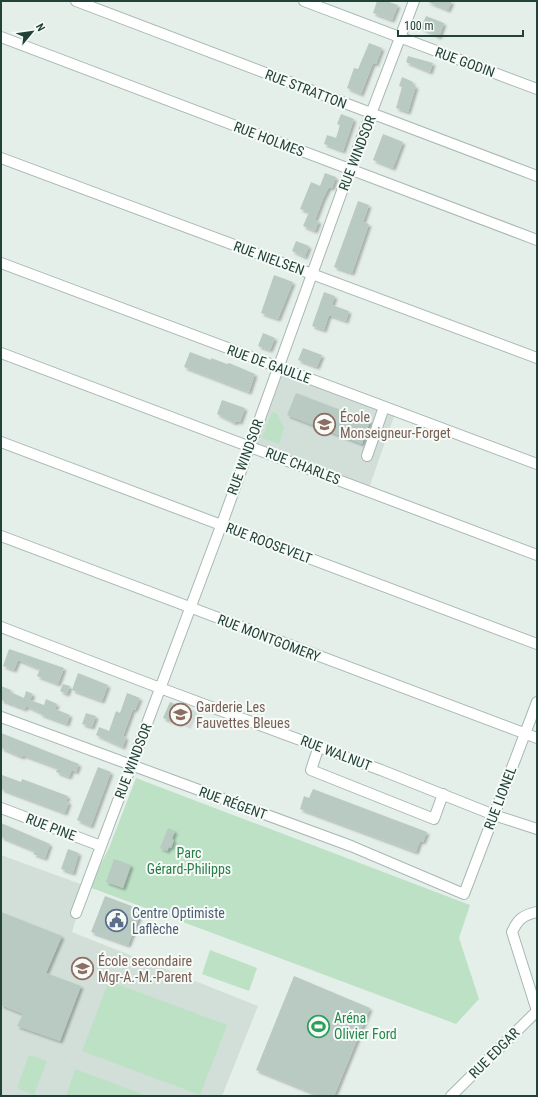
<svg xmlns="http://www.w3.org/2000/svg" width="538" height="1097" font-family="'Roboto Condensed',sans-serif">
	<defs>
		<filter id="shadow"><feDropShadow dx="2.5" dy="2.5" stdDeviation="1" flood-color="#0004"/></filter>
	</defs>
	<rect width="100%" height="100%" fill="#e5efea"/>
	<path fill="#d2dfd9" d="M278 367 396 411 368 491 249 446Z
		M170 702 198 712 191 729 163 718Z
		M1 855 86 886 72 932 258 1006 222 1096H1Z"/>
	<path fill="#bce1c5" d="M272 412 277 413 284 428 279 444 262 438Z
		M136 778 470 905 459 938 479 999 456 1024 89 887 109 848Z
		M210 950 257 968 249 991 202 974Z
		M109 981 227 1025 200 1095 82 1051Z
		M29 1055 47 1061 34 1095 17 1088Z
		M75 1069 147 1096H66Z"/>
	<path fill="#b9cac3" filter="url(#shadow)" d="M377 1H386L398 5 392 20 373 13Z
		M426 1H452L448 10Z
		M426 16 444 23 439 37 421 28Z
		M369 43 382 48 376 64 373 63 361 94 347 88 354 68 358 69Z
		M408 56 433 63 430 72 406 62Z
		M402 77 413 82 412 85 416 86 408 112 396 108 402 87 399 86Z
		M341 114 354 119 343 151 324 144 327 135 336 138 340 125 337 124Z
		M383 134 403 142 393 168 373 160Z
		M325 173 336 177 332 188 329 187 323 199 315 220 319 221 315 231 303 226 309 212 300 209 311 182 320 186Z
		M358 201 369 205 363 222 369 224 352 273 334 267Z
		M296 241 309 246 305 257 292 251Z
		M274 275 293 282 278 319 261 313Z
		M324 292 335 296 332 305 349 311 346 321 329 315 324 330 312 326Z
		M263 333 275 338 270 350 258 346Z
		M303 348 322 355 317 367 298 360Z
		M190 352 211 360V358L227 364 229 363 255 374 249 392 184 367Z
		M296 393 370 421 362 444 287 415Z
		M222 400 245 408 240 422 236 421 235 423 217 414Z
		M9 649 64 668 58 684 37 676 40 669 18 660 14 670 3 666Z
		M78 673 108 685 102 701 72 690Z
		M63 684 70 686 67 694 60 691Z
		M1 686 11 690 10 692 24 698 26 691 33 694 30 700 44 705 46 699 57 704 55 709 70 715 67 724 40 714 41 713 26 706 25 709 1 700Z
		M127 693 140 698 135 710 133 709 123 736 126 737 123 747 96 735 99 727 109 731 116 711 120 713Z
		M170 702 183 708 179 717 182 718 180 724 163 718Z
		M86 713 96 716 92 727 82 724Z
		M1 733 79 764 76 772 72 770 69 777 56 772 58 768 23 755 22 757 1 748Z
		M98 767 111 772 91 826 77 820Z
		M2 775 21 782 22 779 68 796 66 801 69 802 65 813 1 789Z
		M313 789 427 832 423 842 420 841 416 852 300 809 304 796 309 798Z
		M1 823 50 844 45 858 33 854 35 851 1 837Z
		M168 828 175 831 172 839 174 840 171 848 169 847 167 851 160 848Z
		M68 849 79 853 73 873 61 869Z
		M114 859 131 865 123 888 106 882Z
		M105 896 142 910 128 945 91 932Z
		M1 912 62 936 46 973 81 986 60 1041 17 1026 23 1014 1 1005Z
		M294 976 370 1008 334 1096H320L256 1070Z"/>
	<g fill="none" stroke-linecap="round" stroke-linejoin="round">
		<defs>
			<path id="minor" d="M76 1 537 176
				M304 1 537 89
				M1 37 537 240
				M1 158 537 358
				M1 263 537 464
				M1 353 537 555
				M1 442 537 644
				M367 456 384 407
				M1 536 537 738
				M1 627 160 688 381 770 494 815 537 829
				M1 717 351 846 464 894 537 702
				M319 746 311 770 434 819 443 794
				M1 808 101 846
				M76 913 224 518 350 169 414 1
				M537 1011 512 932C518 919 523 915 537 912
				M451 1096 537 1011"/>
		</defs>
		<use href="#minor" stroke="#a7b8b1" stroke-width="12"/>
		<use href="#minor" stroke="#fff" stroke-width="10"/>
	</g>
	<defs>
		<symbol id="school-ring" viewBox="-11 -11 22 22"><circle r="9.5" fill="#f6fbf8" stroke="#8d6e63" stroke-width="1.5"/><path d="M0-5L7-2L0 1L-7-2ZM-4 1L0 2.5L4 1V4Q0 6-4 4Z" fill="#8d6e63"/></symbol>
		<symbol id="civic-ring" viewBox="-11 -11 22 22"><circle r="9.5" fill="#f6fbf8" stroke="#5c6f8a" stroke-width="1.5"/><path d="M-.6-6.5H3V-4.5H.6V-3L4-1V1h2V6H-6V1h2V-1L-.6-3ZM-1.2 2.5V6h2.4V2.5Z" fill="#5c6f8a"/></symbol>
		<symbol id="stadium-ring" viewBox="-11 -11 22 22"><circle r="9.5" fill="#f6fbf8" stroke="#2e9e5b" stroke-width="1.5"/><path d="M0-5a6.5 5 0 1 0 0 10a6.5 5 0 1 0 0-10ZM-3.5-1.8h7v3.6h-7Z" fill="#2e9e5b"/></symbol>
	</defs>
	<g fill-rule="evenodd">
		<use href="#school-ring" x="312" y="412" width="25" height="25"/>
		<use href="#school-ring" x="168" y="702" width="25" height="25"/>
		<use href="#civic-ring" x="104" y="908" width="25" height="25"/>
		<use href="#school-ring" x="70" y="956" width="25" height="25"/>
		<use href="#stadium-ring" x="306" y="1014" width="25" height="25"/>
	</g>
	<g text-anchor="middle" stroke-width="4" stroke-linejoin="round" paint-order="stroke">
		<g font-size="14" fill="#224239" stroke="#f6fbf8">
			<text transform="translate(465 62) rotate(20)" y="5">RUE GODIN</text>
			<text transform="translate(306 89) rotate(21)" y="5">RUE STRATTON</text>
			<text transform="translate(269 139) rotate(21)" y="5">RUE HOLMES</text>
			<text transform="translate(357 153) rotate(-69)" y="5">RUE WINDSOR</text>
			<text transform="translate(269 258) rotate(20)" y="5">RUE NIELSEN</text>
			<text transform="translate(269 364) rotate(20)" y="5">RUE DE GAULLE</text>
			<text transform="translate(245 457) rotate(-70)" y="5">RUE WINDSOR</text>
			<text transform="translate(303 466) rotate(21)" y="5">RUE CHARLES</text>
			<text transform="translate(269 543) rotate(21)" y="5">RUE ROOSEVELT</text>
			<text transform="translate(269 638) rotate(21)" y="5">RUE MONTGOMERY</text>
			<text transform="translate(336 753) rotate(21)" y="5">RUE WALNUT</text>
			<text transform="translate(133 761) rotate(-69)" y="5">RUE WINDSOR</text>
			<text transform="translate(500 798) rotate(-69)" y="5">RUE LIONEL</text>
			<text transform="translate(233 803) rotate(20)" y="5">RUE RÉGENT</text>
			<text transform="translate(51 827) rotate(21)" y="5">RUE PINE</text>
			<text transform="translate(494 1053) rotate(-45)" y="5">RUE EDGAR</text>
		</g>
		<g font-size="14" fill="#785e54" stroke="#f6fbf8" text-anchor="start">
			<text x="340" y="422">École<tspan x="340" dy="16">Monseigneur-Forget</tspan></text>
			<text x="196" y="712">Garderie Les<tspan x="196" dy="16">Fauvettes Bleues</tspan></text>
			<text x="98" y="966">École secondaire<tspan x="98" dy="16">Mgr-A.-M.-Parent</tspan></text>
		</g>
		<g font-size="14" fill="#297c47" stroke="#f6fbf8">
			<text x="189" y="858">Parc<tspan x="189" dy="16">Gérard-Philipps</tspan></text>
		</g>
		<g font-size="14" fill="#4e5e75" stroke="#f6fbf8" text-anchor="start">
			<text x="132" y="918">Centre Optimiste<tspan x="132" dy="16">Laflèche</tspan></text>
		</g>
		<g font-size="14" fill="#27864d" stroke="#f6fbf8" text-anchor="start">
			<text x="334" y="1023">Aréna<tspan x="334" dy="16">Olivier Ford</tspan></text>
		</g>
	</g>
	<rect width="538" height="1097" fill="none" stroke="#224239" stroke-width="4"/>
	<g transform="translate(32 32) rotate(61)" stroke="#f6fbf8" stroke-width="3" paint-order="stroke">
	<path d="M0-3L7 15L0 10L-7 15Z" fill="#224239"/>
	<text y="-6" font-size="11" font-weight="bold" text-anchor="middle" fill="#224239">N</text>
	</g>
	<path d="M398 30v6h125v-6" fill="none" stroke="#224239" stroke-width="2"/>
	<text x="404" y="30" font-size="12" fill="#224239" stroke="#f6fbf8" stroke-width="3" paint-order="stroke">100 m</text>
</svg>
